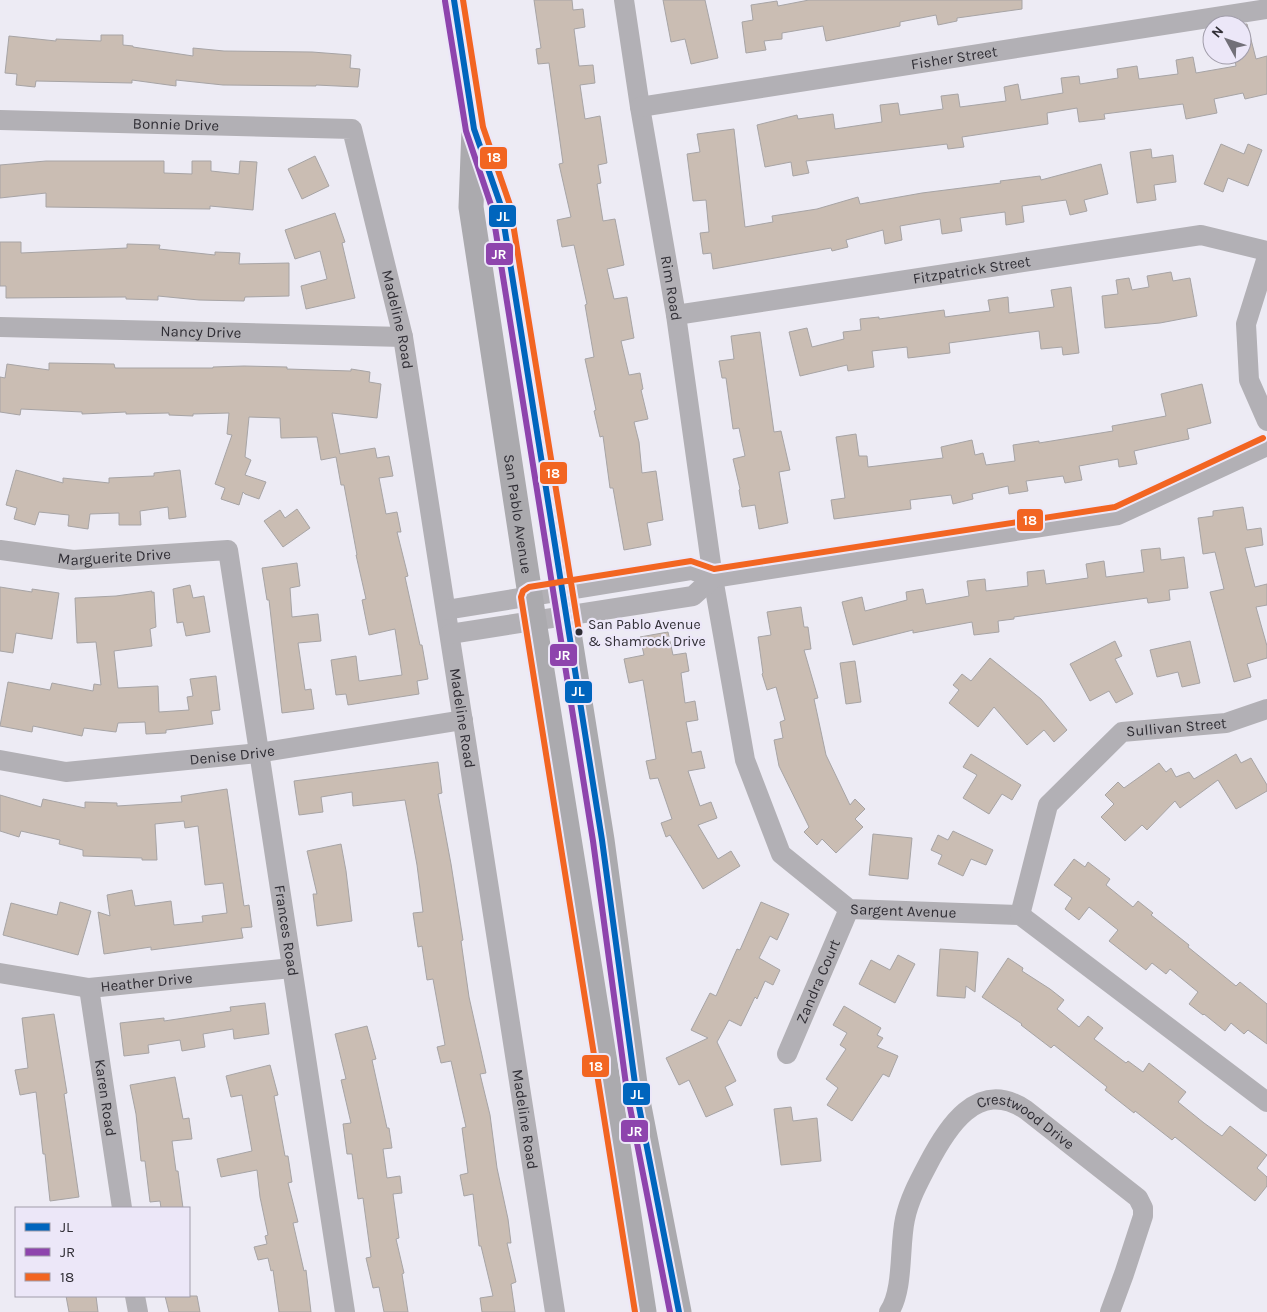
<svg xmlns="http://www.w3.org/2000/svg" width="1267" height="1312" font-family="Karla,sans-serif">
	<rect width="100%" height="100%" fill="#edebf4"/>
	<path fill="#cabdb3" stroke="#a7a4a5" d="M534 0H572L573 10 583 9 585 27 574 29 579 66 593 65 595 83 580 85 585 119 600 116 607 163 598 165 601 183 597 184 603 221 615 219 624 265 607 269 614 299 627 297 634 338 621 341 629 375 640 373 643 389 641 390 648 419 634 422 639 442 642 473 656 471 663 520 647 523 651 545 624 550 613 488H610L603 436 600 437 594 411 596 410 585 359 594 357 585 305 587 304 574 245 562 247 557 220 571 217 559 164 563 163 549 63 538 64 536 49 541 48Z
		M663 0H705L718 58 691 64 685 39 671 42Z
		M809 0H1022V9L957 18V21L938 25 936 15 900 22V26L826 41 823 26 782 33V39L764 41 766 50 746 53 742 22 753 20 751 5 777 1 778 6Z
		M1246 24H1247L1256 59 1267 56V94L1245 99 1243 93 1214 99 1217 113 1186 119 1183 104 1104 114 1105 119 1079 122 1077 108 1047 113 1048 124 962 137 964 147 948 149 947 144 806 161 809 173 793 176 791 162 765 167 757 125 797 115 798 119 833 114 835 129 882 122 880 105 898 103 900 115 943 109 941 96 958 94 960 107 1006 101 1004 87 1018 84 1021 100 1063 93 1061 78 1079 76 1080 84 1118 78 1117 69 1137 66 1139 79 1178 74 1176 60 1193 57 1196 73 1236 66 1234 55H1242V25Z
		M101 35H123V45L133 46V47L193 56V48L224 51 312 52 351 55 350 68 360 69 358 87 316 85V86L223 85 176 80V86L132 80V83L36 81 35 87 16 85 17 74 5 73 9 36 56 41V39L101 41Z
		M734 129 745 227 773 222 772 216 817 209 858 197 860 204 922 193 1001 183 1000 181 1040 176 1041 180 1101 164 1108 194 1084 200 1087 211 1070 215 1066 200 1022 206 1024 222 1006 225 1005 212 960 218 962 231 942 234 940 219 900 226 902 240 885 244 883 230 846 240 848 247 832 251 831 248 713 269 711 253 703 254 700 233 709 232 706 200 693 201 687 154 700 152 697 134Z
		M1221 144 1244 154 1248 144 1262 150 1248 186 1228 178 1223 192 1204 184Z
		M1151 149 1152 158 1173 155 1176 182 1154 185 1156 200 1137 203 1130 152Z
		M315 156 329 186 302 199 288 169Z
		M46 161H164V173L192 174V161H211V171L239 174 240 161 257 162 253 210 210 206V209L46 207V193L0 198V165Z
		M335 213 345 242 342 243 355 298 306 309 301 286 327 279 320 251 295 259 285 230Z
		M0 242H21V253L127 248V244L160 245 159 249 215 255V252L240 253 239 264 289 263V296L245 297 244 301 199 300 158 296V300L126 299V297L6 298V286H0Z
		M1171 272 1173 281 1190 278 1197 316 1160 323 1105 328 1102 296 1118 294 1116 280 1129 278 1132 290 1149 287 1147 276Z
		M1071 287 1079 353 1063 355 1062 347 1041 349 1039 331 949 343 950 353 908 358 907 347 872 351 874 367 848 371 847 365 800 376 789 332 807 328 812 347 844 339 843 332 861 330 860 319 879 317V319L944 310 945 317 990 311 988 300 1008 297 1009 313 1054 307 1051 290Z
		M760 332 774 432 781 431 790 470 779 472 788 523 759 529 755 505 742 507 739 490 740 489 733 459 745 456 739 428 733 429 726 378H722L719 361 734 359 731 336Z
		M49 363 114 364 115 368H213V367L244 366 287 367V369L351 371V369L370 372 369 382 381 384 377 418 332 413 340 454 375 448 377 458 389 456 393 476 379 478 386 514 397 512 401 532H397L408 576 405 577 420 645H422L428 679 417 681 419 694 348 705 346 694 336 695 331 660 356 656 359 681 402 675 395 629 369 635 362 600 366 599 356 555H357L344 485H341L336 457 321 460 317 437 281 438 280 418 249 417 245 457 251 460 245 475 266 482 259 499 245 494 243 492 239 505 221 499 225 488 215 484 232 435 227 434 229 413 193 414V416L169 415V413L126 414V412L82 414V412L21 409 20 415 0 412V377L5 378 7 364 49 370Z
		M1202 384 1211 423 1187 429 1189 439 1134 451 1137 464 1119 467 1118 459 1079 466 1082 480 1065 483 1063 476 1026 481 1028 491 1009 494 1008 486 972 494 973 499 953 504 951 495 910 500 911 509 834 519 831 500 845 498 836 437 856 434 859 456H867L868 467 943 458 941 447 972 440 975 455 983 453 986 465 1015 461 1013 445 1039 441V443L1113 431 1112 426 1166 416 1161 394Z
		M16 470 63 483V478L109 483V478L154 476V473L180 470 186 517 169 519 168 507 140 511 141 525H119V513L90 514 88 529 68 526 69 515 39 512 35 525 14 519 17 508 6 505Z
		M1243 507 1247 530 1261 528 1263 545 1245 548 1255 587 1267 584V605L1256 607 1267 646V658L1247 664 1251 677 1234 682 1210 592 1224 589 1215 552 1203 554 1198 518 1213 516V511Z
		M297 509 310 528 283 547 264 521 280 510 285 518Z
		M1160 548 1161 560 1184 557 1188 588 1169 590 1170 600 1148 603 1147 598 1014 617V619L998 621 999 632 974 635 972 622 913 633V630L853 645 842 602 862 597 865 611 907 600 906 592 923 589 926 604 969 596 967 581 985 579 986 591 1028 586 1027 572 1044 570 1046 584 1088 578 1086 564 1104 561 1106 577 1144 572 1141 550Z
		M297 563 300 586 290 588 292 617 318 614 321 641 298 643 305 690 311 689 314 709 282 713 269 600H267L262 568Z
		M190 585 193 598 204 596 210 632 186 636 183 622 177 623 173 589Z
		M0 587 32 592V589L59 593 52 639 16 633 13 653 0 651Z
		M152 591V593L154 592 156 627 150 629 152 646 114 651 118 688 158 686 159 712 189 710 187 697 193 696 190 679 216 676 220 710 211 711 213 724 166 730V733L146 734 145 722 118 723 116 732 84 728 82 736 33 726 32 732 0 726 8 682 50 690 52 683 93 691 94 684 101 685 96 642 77 643 75 598 116 596Z
		M801 607 804 627H808L811 649 804 650 818 698 814 699 826 755 850 805 855 799 865 809 855 819 863 827 836 853 822 839 817 845 804 832 809 827 779 766 774 740 783 738 780 722 785 720 776 687 767 690 762 674 763 673 758 637 771 635 767 612Z
		M668 632 673 655 686 653 689 671 681 673 685 703 695 701 698 720 686 722 692 753 701 751 705 768 688 771 700 806 711 802 717 818 698 825 718 859 731 851 740 866 703 889 670 835 666 837 661 823 672 819 658 778 650 779 646 761 656 759 643 680 629 683 624 659 644 655 640 637Z
		M1115 641 1122 656 1115 659 1133 694 1116 703 1109 691 1090 701 1070 664Z
		M1190 641 1200 683 1182 687 1178 672 1157 677 1150 650Z
		M990 658 1041 699 1067 730 1054 742 1044 730 1027 745 994 707 978 727 949 703 959 690 953 685 962 674 971 681Z
		M855 661 861 702 846 704 840 663Z
		M971 754 1021 785 1012 800 1002 794 989 814 963 798 977 775 963 767Z
		M1236 754 1241 763 1251 758 1267 785V791L1236 809 1218 780 1180 808 1175 801 1147 830 1142 825 1125 841 1101 817 1114 804 1105 795 1118 782 1124 788 1159 763 1166 772 1171 768 1176 777 1189 772 1194 779Z
		M438 762 442 793 438 794 451 864 463 940 461 941 469 997 486 1073 480 1074 490 1115 497 1168 508 1219 511 1243H507L516 1282 511 1284 515 1312H482L480 1298 493 1296 481 1246H479L473 1194 464 1196 460 1175 468 1173 462 1128 466 1127 451 1061 441 1063 437 1047 445 1045 433 979 427 980 422 946 418 947 413 913 423 912 417 865 405 800 353 806 352 792 321 797 323 812 299 815 294 781Z
		M227 789 244 906 249 905 252 927 241 928 243 938 151 950V947L104 954 98 912 110 916 107 895 132 890 135 906 171 901 174 925 203 922 202 916 227 913 223 883 205 885 198 826 185 828 184 821 155 824 157 860H142V858L83 856V850L59 844 60 840 21 831 19 837 0 831V795L41 807 43 799 85 808V802L117 803V806L182 802 181 796Z
		M953 831 993 850 986 865 971 859 963 876 938 864 942 855 931 850 938 835 948 840Z
		M873 834 912 838 908 879 869 875Z
		M341 844 346 871 352 921 317 926 313 894H317L307 851Z
		M1074 859 1085 867 1088 862 1110 879 1106 885 1133 907 1138 901 1153 913 1151 915 1189 945 1188 947 1236 986 1240 982 1267 1004V1044L1248 1030 1244 1034 1231 1023 1225 1031 1204 1014 1203 1015 1189 1004 1198 992 1170 969 1166 974 1152 963 1146 970 1109 941 1118 930 1089 907 1079 920 1065 909 1072 898 1054 885Z
		M60 902 91 911 78 955 3 935 11 903 57 915Z
		M761 902 789 914 777 940 770 936 759 958 780 970 773 985 765 981 757 999 755 997 741 1026 729 1020 717 1042 736 1081 725 1087 733 1105 706 1117 689 1080 679 1085 666 1058 708 1038 691 1030 710 993 716 996 737 949 740 950Z
		M940 949 978 952 975 992 966 986 965 998 937 996Z
		M898 955 915 964 895 1003 859 984 871 960 890 970Z
		M1008 958 1023 968 1022 971 1050 989 1064 1000 1057 1009 1079 1027 1088 1016 1103 1028 1094 1039 1126 1063 1128 1061 1143 1072 1149 1063 1186 1092 1178 1102 1204 1123 1222 1136 1230 1126 1267 1155 1257 1168 1267 1177V1186L1255 1201 1175 1137 1172 1140 1135 1111 1134 1113 1105 1090 1107 1087 1054 1045 1051 1048 1021 1025 1022 1024 982 997Z
		M265 1003 269 1034 234 1039 233 1029 203 1034 205 1047 182 1051 180 1040 148 1045 149 1053 124 1056 120 1023 164 1018V1021L231 1011 230 1007Z
		M844 1006 881 1028 877 1035 883 1038 877 1047 898 1056 889 1077 883 1074 852 1121 827 1105 838 1088 826 1079 846 1049 840 1045 847 1033 833 1025Z
		M54 1014 67 1093 64 1094 79 1197 50 1201 45 1154H43L36 1092 20 1095 15 1070 28 1068 22 1018Z
		M367 1026 376 1059 372 1060 387 1128H389L392 1148 383 1149 387 1178 400 1176 402 1193 393 1194 399 1238 396 1239 404 1273 402 1274 408 1312H384L379 1287 373 1288 366 1258 371 1257 363 1198 358 1199 352 1154H347L343 1124 351 1123 341 1080 346 1079 335 1034Z
		M270 1065 278 1095 274 1096 285 1156H288L292 1182 288 1183 298 1222 293 1223 304 1271 306 1270 311 1312H279L273 1270 271 1271 268 1258 258 1260 254 1247 267 1244 265 1236 268 1235 260 1197 257 1170 221 1177 217 1159 252 1151 242 1095 231 1097 226 1076Z
		M175 1077 183 1119 189 1118 192 1139 172 1141 176 1171H178L183 1208H161L160 1201 150 1202 145 1161H141L136 1114 130 1085Z
		M791 1107 793 1121 817 1118 821 1161 781 1165 774 1109Z
		M66 1296H96L98 1312H69Z
		M165 1296H197L200 1312H169Z"/>
	<g fill="none" stroke-linecap="round" stroke-linejoin="round">
		<g stroke="#b2b0b5" stroke-width="20">
			<path id="s1" d="M624 0 640 107 676 315 713 578 745 760 781 854 849 909 1020 915 1267 1102"/>
			<path id="s2" d="M640 107 1267 9"/>
			<path id="s3" d="M0 120 352 129 403 337 555 1312"/>
			<path d="M1267 257 1246 324 1249 380 1267 421"/>
			<path id="s4" d="M676 315 1201 235 1267 251"/>
			<path id="s5" d="M0 327 403 337"/>
			<path id="s6" d="M0 550 73 560 228 550 345 1312"/>
			<path d="M446 610 692 570 713 578 1118 515 1267 446"/>
			<path d="M450 634 693 596 713 578"/>
			<path id="s7" d="M0 760 66 772 258 753 463 720"/>
			<path id="s8" d="M1020 915 1048 805 1122 732 1226 723 1267 709"/>
			<path id="s9" d="M0 973 89 988 292 968"/>
			<path id="s10" d="M89 988 122 1208"/>
			<path id="s11" d="M787 1054 849 909"/>
			<path d="M135 1296 138 1312"/>
			<path id="s12" d="M889 1312C904 1290 899 1246 905 1219 909 1200 918 1183 927 1166 946 1129 977 1077 1026 1110L1138 1198 1143 1208V1216L1124 1274 1110 1312"/>
		</g>
		<g stroke="#abaaae" stroke-width="25">
			<path id="s13" d="M454 0 474 129 471 207 534 621 611 1100 644 1312"/>
			<path d="M478 141 501 206 602 840 636 1091 679 1312"/>
		</g>
		<defs>
			<path id="bus-1" d="M454 0 474 129 501 206 602 840 636 1091 679 1312"/>
			<path id="bus-2" d="M445 1 466 131 492 208 593 841 627 1092 670 1312"/>
			<path id="bus-3" d="M463 0 483 127 510 205 579 632
				M635 1312 521 597 523 591 529 587 691 561 714 569 1115 507 1263 438"/>
		</defs>
		<use href="#bus-1" stroke="#ece7f8" stroke-width="10"/>
		<use href="#bus-2" stroke="#ece7f8" stroke-width="10"/>
		<use href="#bus-3" stroke="#ece7f8" stroke-width="10"/>
		<use href="#bus-1" stroke="#0065bd" stroke-width="6"/>
		<use href="#bus-2" stroke="#8e44ad" stroke-width="6"/>
		<use href="#bus-3" stroke="#f26522" stroke-width="6"/>
	</g>
	<circle fill="#302e35" stroke="#ece7f8" stroke-width="2" cx="579" cy="632" r="4.5"/>
	<g text-anchor="middle" stroke-width="4.5" stroke-linejoin="round" paint-order="stroke">
		<g font-size="14" fill="#302e35" stroke="#ece7f8" text-anchor="start">
			<text x="588" y="629">San Pablo Avenue<tspan x="588" dy="17">&amp; Shamrock Drive</tspan></text>
		</g>
		<g font-size="15" fill="#302e35" stroke="#ece7f8">
			<text dy="5" stroke="none"><textPath href="#s2" startOffset="318">Fisher Street</textPath></text>
			<text dy="5" stroke="none"><textPath href="#s3" startOffset="176">Bonnie Drive</textPath></text>
			<text dy="5" stroke="none"><textPath href="#s4" startOffset="299">Fitzpatrick Street</textPath></text>
			<text dy="5" stroke="none"><textPath href="#s1" startOffset="292">Rim Road</textPath></text>
			<text dy="5" stroke="none"><textPath href="#s3" startOffset="548">Madeline Road</textPath></text>
			<text dy="5" stroke="none"><textPath href="#s5" startOffset="201">Nancy Drive</textPath></text>
			<text dy="5" stroke="none"><textPath href="#s13" startOffset="519">San Pablo Avenue</textPath></text>
			<text dy="5" stroke="none"><textPath href="#s6" startOffset="115">Marguerite Drive</textPath></text>
			<text dy="5" stroke="none"><textPath href="#s3" startOffset="952">Madeline Road</textPath></text>
			<text dy="5" stroke="none"><textPath href="#s8" startOffset="272">Sullivan Street</textPath></text>
			<text dy="5" stroke="none"><textPath href="#s7" startOffset="234">Denise Drive</textPath></text>
			<text dy="5" stroke="none"><textPath href="#s1" startOffset="1012">Sargent Avenue</textPath></text>
			<text dy="5" stroke="none"><textPath href="#s6" startOffset="614">Frances Road</textPath></text>
			<text dy="5" stroke="none"><textPath href="#s11" startOffset="79">Zandra Court</textPath></text>
			<text dy="5" stroke="none"><textPath href="#s9" startOffset="148">Heather Drive</textPath></text>
			<text dy="5" stroke="none"><textPath href="#s10" startOffset="111">Karen Road</textPath></text>
			<text dy="5" stroke="none"><textPath href="#s3" startOffset="1358">Madeline Road</textPath></text>
			<text dy="5" stroke="none"><textPath href="#s12" startOffset="289">Crestwood Drive</textPath></text>
		</g>
	</g>
	<g stroke="#ece7f8" stroke-width="2">
		<rect x="479" y="146" width="29" height="24" rx="5" fill="#f26522"/>
		<rect x="488" y="204" width="29" height="24" rx="5" fill="#0065bd"/>
		<rect x="485" y="242" width="29" height="24" rx="5" fill="#8e44ad"/>
		<rect x="539" y="461" width="29" height="24" rx="5" fill="#f26522"/>
		<rect x="1016" y="508" width="28" height="24" rx="5" fill="#f26522"/>
		<rect x="549" y="643" width="29" height="24" rx="5" fill="#8e44ad"/>
		<rect x="564" y="680" width="29" height="24" rx="5" fill="#0065bd"/>
		<rect x="581" y="1054" width="29" height="24" rx="5" fill="#f26522"/>
		<rect x="622" y="1082" width="29" height="24" rx="5" fill="#0065bd"/>
		<rect x="620" y="1119" width="29" height="24" rx="5" fill="#8e44ad"/>
	</g>
	<g font-size="14" text-anchor="middle" font-weight="bold" fill="#fff">
		<text x="494" y="162">18</text>
		<text x="503" y="221">JL</text>
		<text x="499" y="259">JR</text>
		<text x="553" y="478">18</text>
		<text x="1030" y="525">18</text>
		<text x="563" y="660">JR</text>
		<text x="578" y="696">JL</text>
		<text x="596" y="1071">18</text>
		<text x="637" y="1099">JL</text>
		<text x="635" y="1136">JR</text>
	</g>
	<rect x="15" y="1207" width="175" height="90" fill="#ece7f8" stroke="#a19daa"/>
	<rect x="25" y="1223" width="25" height="8" fill="#0065bd" stroke="#a19daa"/>
	<text x="60" y="1232" font-size="15" fill="#302e35">JL</text>
	<rect x="25" y="1248" width="25" height="8" fill="#8e44ad" stroke="#a19daa"/>
	<text x="60" y="1257" font-size="15" fill="#302e35">JR</text>
	<rect x="25" y="1273" width="25" height="8" fill="#f26522" stroke="#a19daa"/>
	<text x="60" y="1282" font-size="15" fill="#302e35">18</text>
	<g transform="translate(1227 40) rotate(310)"><circle r="24" fill="#ece7f8" stroke="#a19daa"/>
	<path d="M0-4L9 19L0 12L-9 19Z" fill="#727078"/>
	<text y="-8" font-size="14" font-weight="bold" text-anchor="middle" fill="#302e35">N</text>
	</g>
</svg>
